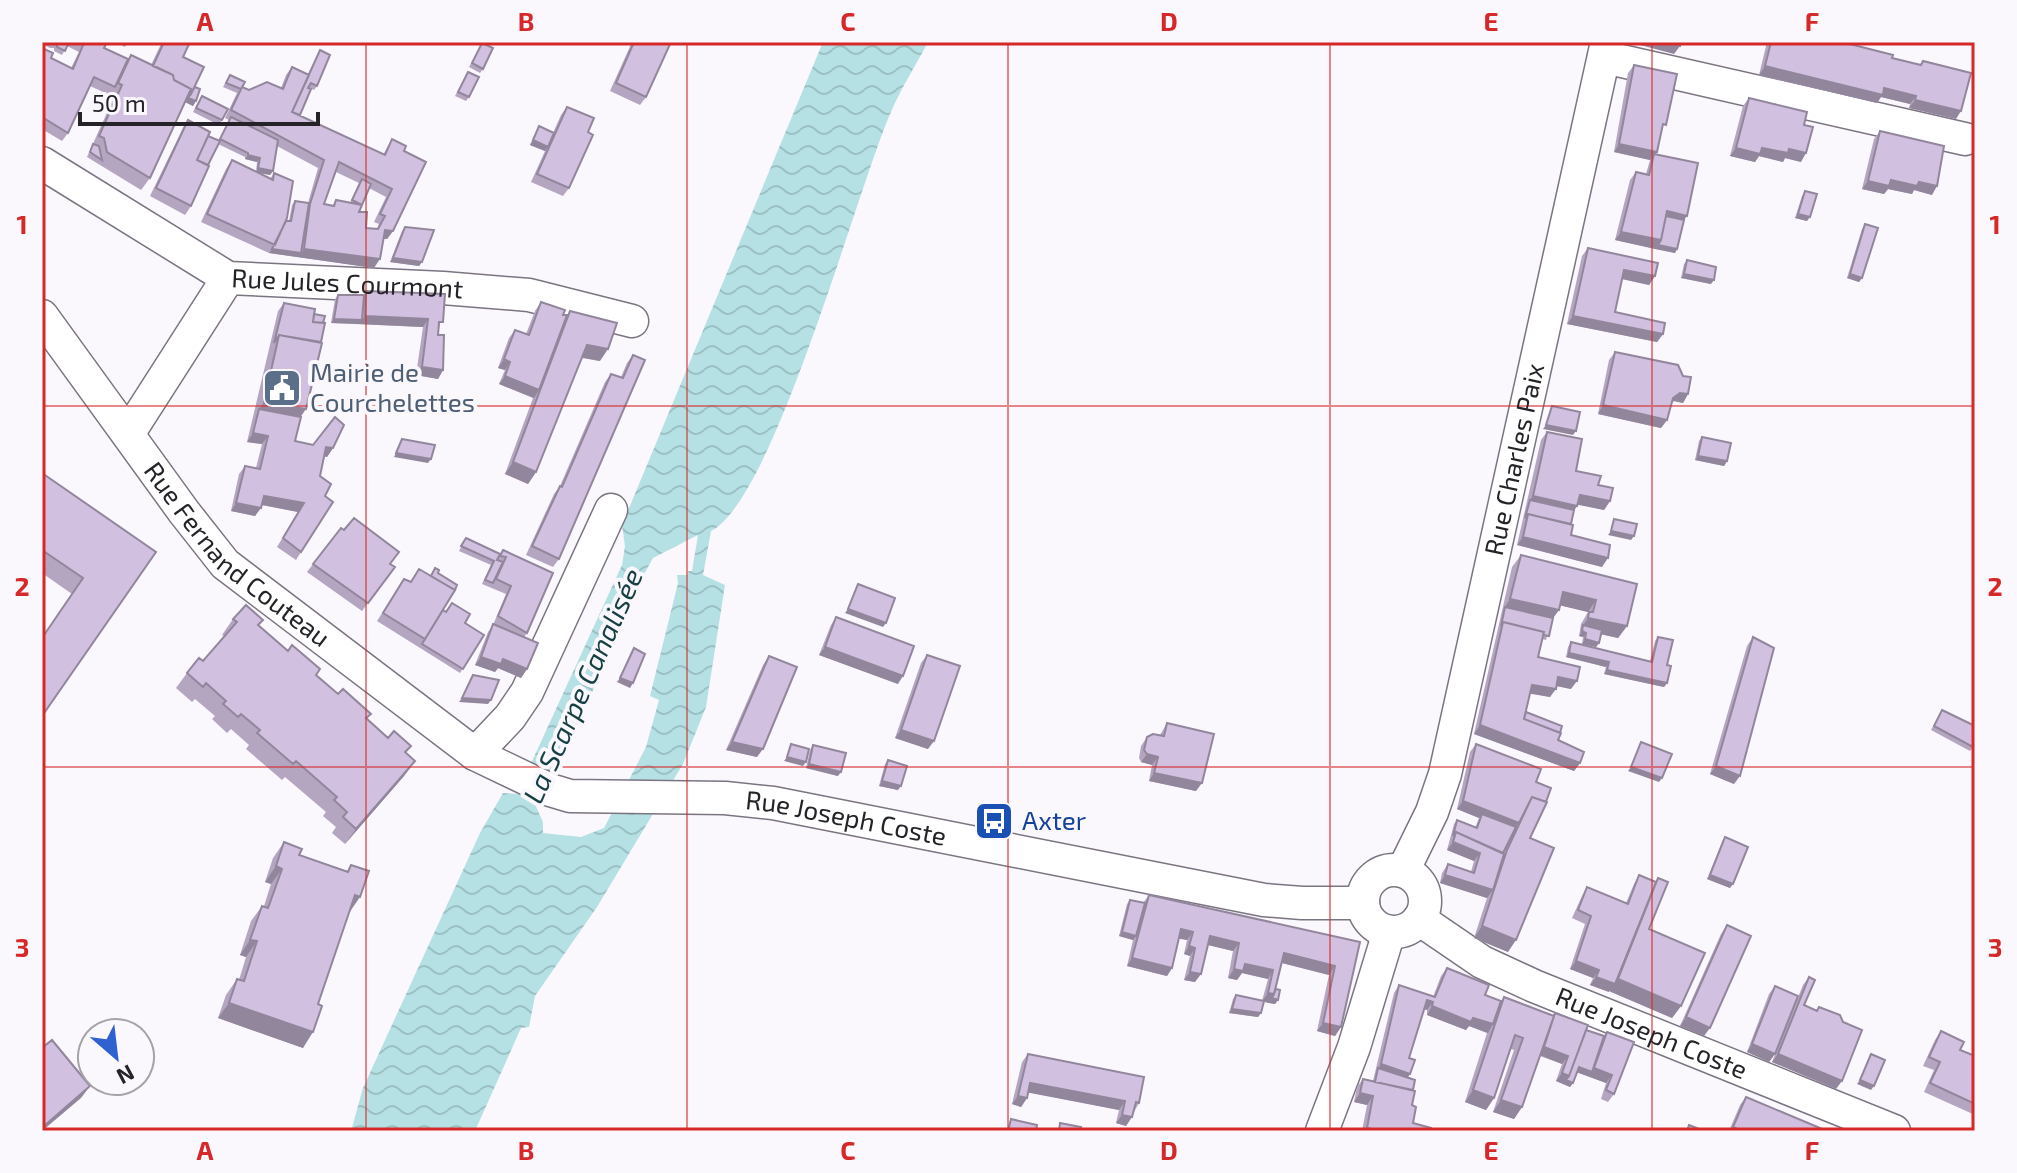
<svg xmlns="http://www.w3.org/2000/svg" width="2017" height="1173" font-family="'Exo 2',sans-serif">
	<defs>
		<pattern id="water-waves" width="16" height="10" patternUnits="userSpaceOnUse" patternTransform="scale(2)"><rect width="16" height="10" fill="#b5e1e5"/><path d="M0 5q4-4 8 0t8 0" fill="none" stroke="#9cc1c4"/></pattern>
	</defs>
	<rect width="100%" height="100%" fill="#faf7fd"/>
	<path fill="url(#water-waves)" fill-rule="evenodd" d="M823 42H928C916 65 901 88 891 112 857 189 774 500 711 531L703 575 725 585 706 707 683 764 597 907 535 996 529 1027 521 1028 475 1131H351L363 1088 480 833 503 793 517 794 622 565 625 546 622 525ZM698 535 692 571H688L687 575H677L678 583 650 696 659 700 646 747 604 828 581 837 543 833V822L534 802 562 761 642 578 653 558Z"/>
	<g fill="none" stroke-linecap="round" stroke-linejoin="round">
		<defs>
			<g id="minor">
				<path d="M1604 57 1965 139"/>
				<path id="s1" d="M42 163 228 278 443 288 529 295 632 321"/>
				<path id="s2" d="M42 316 184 512 225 564 475 754 550 790 570 796 725 798 773 803 1264 900 1302 903H1363"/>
				<path d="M128 434 228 278"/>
				<path d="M475 754 510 717 527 692 611 510"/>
				<circle cx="1394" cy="901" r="31"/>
				<path id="s3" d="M1403 871 1432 812 1445 774 1607 42"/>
				<path id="s4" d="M1419 919 1482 962 1534 986 1894 1131"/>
				<path d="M1322 1131 1354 1047 1389 932"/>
			</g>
		</defs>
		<use href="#minor" stroke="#7b7481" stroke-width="35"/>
		<use href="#minor" stroke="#fff" stroke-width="32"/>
	</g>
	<path fill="#b4a5c0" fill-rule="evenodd" d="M42 42H107L104 48 128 59 131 55 151 65 162 42H190L183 57 195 87 196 101 193 106 185 102 150 178 141 190 87 157 114 97 90 86 68 133 62 141 42 129V48L51 58 71 68 79 52 67 46 62 55 54 51V48H50L42 44Z
		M116 42H128L125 47Z
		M632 42H671L646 97 640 105 610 91Z
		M1767 42H1842L1892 58 1920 65 1923 61 1956 119 1909 108 1910 104 1881 97 1877 103 1759 75Z
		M482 43 483 69 480 73 469 67Z
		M320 50 317 86 314 90 308 87 300 115 383 155 392 139 404 151 393 231 387 239H383L374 268 269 253 201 222 226 169 232 160 256 172 257 162 245 159V157L218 144 191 206 185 215 150 196 183 128 188 120 208 136 219 141 229 120 225 118 237 93 223 87 230 75 242 87 249 90 281 88 286 75 292 67 308 74ZM277 146 318 168 308 203 295 201 292 205 289 221H286L274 173 270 179 257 173 270 175 273 171ZM336 172 359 183 350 203 336 200 333 205 324 204ZM369 188 386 197 374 222 379 224 377 229 366 228 359 212Z
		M1634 65 1662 131 1656 154 1684 220 1677 249 1675 253 1615 240 1630 180 1636 172 1646 174 1650 160 1614 152 1628 73Z
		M468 72 469 97 466 101 455 96Z
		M202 96 222 120 219 125 193 112Z
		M1749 98 1804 125 1801 162 1785 158 1783 162 1759 156 1755 162 1730 156 1743 106Z
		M567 107 588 132 569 188 563 196 531 182 545 151 530 145 539 126 553 133 561 115Z
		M1880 131 1932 195 1914 190 1912 194 1888 189 1884 194 1862 189 1874 139Z
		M1805 191 1807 221 1795 218 1802 196Z
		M1865 224 1862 278 1859 282 1847 278 1862 229Z
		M405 227 422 262 419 266 390 262 402 231Z
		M1588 248 1655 276 1649 285 1622 279 1615 312 1663 334 1657 342 1567 324 1582 256Z
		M1687 260 1711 284 1681 278 1684 264Z
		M366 291 445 294 438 335 443 370 438 379 416 375 423 327 331 323 335 299 338 295H364Z
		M541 302 563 315H567L570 311 600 361 582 358 536 472 528 484 505 474 533 398 499 384 505 370 498 368 509 338 515 330 526 334 535 311Z
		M284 303 301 417 295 441 333 448 327 457 324 456 320 476 325 496 301 552 296 560 277 547 298 512 261 505 255 516 231 511 239 474 245 466 256 468 262 444 247 442 278 311Z
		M1615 352 1688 394 1683 403 1674 401 1671 403 1667 420 1661 428 1598 414 1609 360Z
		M633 355 559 559 553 567 526 555 554 494 560 486 605 382 611 374 621 377 627 363Z
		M1547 432 1576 471 1598 485 1610 501 1604 510 1578 504 1574 510 1571 524V535L1602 567 1517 545 1541 440Z
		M1702 437 1727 461 1724 466 1695 460 1699 441Z
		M42 473 156 552 72 594 42 573Z
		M341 528 395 567 362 611 307 572Z
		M466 538 500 554 503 550 527 633 524 637 527 669 521 678 498 668 495 672 475 665 488 632 493 625 506 594 482 584 491 565 459 551Z
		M1521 555 1637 584 1627 626 1618 638 1601 634 1599 643 1596 647 1582 644 1583 637 1579 636 1581 624 1588 612 1560 605 1559 610 1553 618 1546 640 1542 639 1538 657 1571 689 1556 686 1550 697 1530 693 1526 712 1558 740 1580 763 1574 771 1474 734 1512 567Z
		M435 568 438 573 443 610 484 635 460 673 377 621 404 579 411 582 430 576Z
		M836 617 898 684 819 655 831 625Z
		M233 619 259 625 338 694 371 714 367 719 388 738 411 746 406 753 415 761 404 776 345 844 332 833 336 827 323 816 326 812 285 777 282 780 246 749 249 745 231 729 227 733 212 719 215 716 195 699 192 702 176 688 187 673 203 661 224 636 222 635Z
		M1658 637 1667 683 1664 687 1604 674 1606 667 1566 657 1568 647 1571 642 1650 661 1655 641Z
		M1753 637 1734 784 1710 774 1747 646Z
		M927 655 928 749 895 738 921 663Z
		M769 656 757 757 726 750 763 665Z
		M1942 710 1973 747 1970 751 1931 730Z
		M1167 723 1196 791 1149 781 1152 765 1141 762 1139 758 1141 746 1147 737 1160 735Z
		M1476 744 1536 782 1530 838 1508 952 1474 938 1487 898 1440 883 1442 873 1448 864 1471 872 1474 861 1447 850 1454 824 1457 820 1475 828 1479 818 1457 809 1470 752Z
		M813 745 838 776 806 768 810 750Z
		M888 760 898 790 879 786 885 764Z
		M1725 837 1730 888 1707 879 1722 842Z
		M284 842 299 855 347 871 351 865 349 912 303 1048 218 1018 226 995 237 979 239 980 246 957 240 955 251 921 262 906H264L271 884 265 882 273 858Z
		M1639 875 1656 882 1658 878 1649 929 1681 1006 1672 1018 1609 991V992L1590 985 1593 978 1570 969 1585 924 1572 918 1582 896 1587 887 1626 903 1634 884Z
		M1149 895 1360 942 1341 1027 1335 1036 1317 1031 1329 975 1282 963 1276 989 1278 1000 1275 1004 1264 1002 1261 1013 1258 1017 1229 1013 1233 999 1236 995 1262 1001 1268 979 1242 973 1237 980 1228 978 1233 951 1208 945 1195 982 1184 980 1190 956 1184 954 1187 940 1179 938 1172 968 1167 976 1127 966 1133 940 1119 936 1127 904 1130 900 1143 903Z
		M1727 925 1704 1036 1680 1026 1721 934Z
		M1447 968 1485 995 1501 1001 1504 997 1553 1015 1555 1013 1586 1030 1604 1036 1607 1032 1614 1094 1608 1102 1601 1099 1606 1083 1577 1072 1570 1087 1556 1081 1562 1064 1540 1056 1522 1107 1514 1119 1493 1112 1514 1050 1511 1049 1494 1098 1486 1110 1465 1102 1487 1033 1469 1026 1466 1030 1427 1015V1010L1424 1009 1409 1058 1408 1078 1413 1090 1412 1105 1413 1123 1430 1131H1362L1367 1105 1354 1102 1357 1087 1363 1079 1373 1081 1394 993 1399 985 1433 997 1441 976Z
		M1809 977 1804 1005 1817 1010 1819 1007 1836 1089 1772 1062 1803 985Z
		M1775 986V1054L1769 1062 1747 1052 1769 994Z
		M1941 1031 1960 1050 1975 1056V1115L1924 1092 1934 1070 1923 1066 1935 1040Z
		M1028 1054 1139 1103 1126 1126 1116 1123 1119 1110 1028 1092 1027 1098 1021 1107 1012 1104 1022 1062Z
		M1746 1097 1827 1131H1729L1740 1105Z"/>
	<path fill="#92869c" d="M1629 42H1665L1680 46 1674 54Z
		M1765 66 1884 88 1916 96 1910 104 1881 97 1877 103 1759 75Z
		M188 98 196 101 193 106 185 102Z
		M1915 100 1961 111 1956 119 1909 108Z
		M533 140 548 147 545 151 530 145Z
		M1619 144 1657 152 1650 160 1614 152Z
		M1736 148H1762L1789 149 1806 153 1801 162 1785 158 1783 162 1759 156 1755 162 1730 156Z
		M248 155 260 158 257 162 245 159Z
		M258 168 273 171 270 175 256 172Z
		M1891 180 1919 182 1937 186 1932 195 1914 190 1912 194 1888 189 1884 194 1862 189 1868 181Z
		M1667 211 1687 216 1681 224 1663 220Z
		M1798 214 1810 217 1807 221 1795 218Z
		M385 230 393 231 387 239 379 238Z
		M1621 232 1661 240 1655 249 1615 240Z
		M1658 245 1677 249 1675 253 1655 249Z
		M272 249 301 253 304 249 380 259 374 268 269 253Z
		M393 258 422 262 419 266 390 262Z
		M1624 270 1655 276 1649 285 1618 278Z
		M1684 274 1714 280 1711 284 1681 278Z
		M1850 274 1862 278 1859 282 1847 278Z
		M365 316 428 319 423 327 359 324Z
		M1573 316 1663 334 1657 342 1567 324Z
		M334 319 362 320 359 324 331 323Z
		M587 345 608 349 600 361 579 357Z
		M504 359 510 362 505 370 498 368Z
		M422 367 443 370 438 379 416 375Z
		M505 376 539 390 534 398 499 384Z
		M1680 393 1688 394 1683 403 1674 401 1667 406 1673 398Z
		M264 402 306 409 295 425 259 409Z
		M1603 405 1667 420 1661 428 1598 414Z
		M1546 425 1576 431 1573 435 1543 429Z
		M253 433 268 436 262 444 247 442Z
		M326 447 333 448 327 457 320 455Z
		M396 453 431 459 428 463 394 457Z
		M1698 456 1727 461 1724 466 1695 460Z
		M513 462 536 472 528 484 505 474Z
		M1580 495 1610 501 1604 510 1574 504Z
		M264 496 304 503 298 512 258 504Z
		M1533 496 1577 506 1572 514 1530 500Z
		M236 503 261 508 255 516 231 511Z
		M1611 531 1634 536 1631 540 1608 535Z
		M1523 537 1608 558 1602 567 1517 545Z
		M1563 592 1596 600 1588 612 1554 604Z
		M1510 599 1559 610 1550 622 1505 607Z
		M848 609 886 623 883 627 845 613Z
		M1588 618 1627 626 1618 638 1582 630 1583 625 1580 630Z
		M1582 631 1586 633 1583 637 1579 636Z
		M1585 639 1599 643 1596 647 1582 644Z
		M825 647 903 676 898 684 819 655Z
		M1569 653 1609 662 1606 667 1566 657Z
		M481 657 503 659 527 669 521 678 498 668 495 672 475 665Z
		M1607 670 1667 683 1664 687 1604 674Z
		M1558 677 1577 681 1571 689 1552 685Z
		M620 678 633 683 630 688 617 682Z
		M1532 685 1556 689 1550 697 1526 693Z
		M462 698 491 700 488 704 459 702Z
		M1480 725 1580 763 1574 771 1474 734Z
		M901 730 934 741 928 749 895 738Z
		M732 742 763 749 757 757 726 750Z
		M1147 754 1158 757 1152 765 1141 762Z
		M787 757 806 762 803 766 784 761Z
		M415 761 404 776 345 844 356 829Z
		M809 764 841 772 838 776 806 768Z
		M1716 766 1740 776 1734 784 1710 774Z
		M1631 767 1662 778 1659 782 1628 771Z
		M1154 773 1202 783 1196 791 1149 781Z
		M882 781 901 786 898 790 879 786Z
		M1463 801 1519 823 1513 831 1482 814 1479 818 1457 809Z
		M1453 842 1480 853 1474 861 1447 850Z
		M276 866 282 869 271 884 265 882Z
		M1445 875 1493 890 1487 898 1440 883Z
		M1710 875 1733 884 1730 888 1707 879Z
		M355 895 360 897 349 913Z
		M1482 926 1516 940 1508 952 1474 938Z
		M1181 929 1193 932 1187 940 1175 938Z
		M1122 932 1136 936 1133 940 1119 936Z
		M1210 936 1239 943 1233 951 1204 944Z
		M250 940 257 941 246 957 240 955Z
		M1189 946 1195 948 1190 956 1184 954Z
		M1284 953 1335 966 1329 975 1278 962Z
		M1132 958 1172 968 1167 976 1127 966Z
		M1576 961 1599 970 1593 978 1570 969Z
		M1245 964 1273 970 1268 979 1242 973 1237 980 1228 978 1234 969Z
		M1190 972 1201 974 1195 982 1184 980Z
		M1596 977 1614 984 1618 979 1681 1006 1672 1018 1609 991V992L1590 985Z
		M1268 993 1274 994 1269 1003 1262 1001Z
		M1272 998 1278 1000 1275 1004 1269 1003Z
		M1427 1000 1433 1002 1427 1010 1421 1008Z
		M229 1003 313 1032 303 1048 218 1018Z
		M1432 1006 1473 1018 1493 1024 1488 1033 1469 1026 1466 1030 1427 1015Z
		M1232 1009 1261 1013 1258 1017 1229 1013Z
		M1686 1017 1710 1028 1704 1036 1680 1026Z
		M1323 1023 1341 1027 1335 1036 1317 1031Z
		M1752 1044 1775 1054 1769 1062 1747 1052Z
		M1543 1046 1568 1056 1562 1064 1537 1054Z
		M1778 1054 1842 1081 1836 1089 1772 1062Z
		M1381 1064 1410 1074 1405 1082 1378 1068Z
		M1579 1067 1592 1072 1594 1068 1612 1075 1606 1083 1576 1072Z
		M1562 1073 1569 1076 1563 1084 1556 1081Z
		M1566 1080 1573 1083 1570 1087 1563 1084Z
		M1860 1080 1874 1086 1871 1090 1857 1084Z
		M1030 1083 1125 1101 1119 1110 1025 1092Z
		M90 1086 81 1098 42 1131 44 1126Z
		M1473 1090 1494 1098 1486 1110 1465 1102Z
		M1360 1093 1373 1096 1367 1105 1354 1102Z
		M1018 1096 1027 1098 1021 1107 1012 1104Z
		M1501 1100 1522 1107 1514 1119 1493 1112Z
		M1122 1115 1132 1117 1126 1126 1116 1123Z"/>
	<path fill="#d1c0df" stroke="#92869c" stroke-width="2" fill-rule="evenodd" d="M50 42H69L65 51 57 47V43L53 44Z
		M82 42H107L104 48 128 59 115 87 94 77 68 133 42 117V48L53 53 51 58 73 69 84 43Z
		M164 42H190L183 57 204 67 191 94 190 93 191 89 174 80 173 75 153 66Z
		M634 42H671L646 97 616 83Z
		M1665 42H1681L1680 46Z
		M1771 42H1842L1893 55 1892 58 1921 65 1923 61 1971 73 1961 111 1915 100 1916 96 1884 88 1883 95 1765 66Z
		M482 43 493 48 483 69 472 63Z
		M320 50 330 55 317 86 311 83 308 88 311 89 300 115 292 112Z
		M131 55 173 75 174 80 191 89 150 178 107 152 104 138 99 136 122 85 118 83Z
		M1634 65 1677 74 1666 125 1663 124 1657 152 1619 144Z
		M292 67 309 75 292 112 385 155 392 139 406 146 404 151 426 162 393 231 385 230 380 259 304 249 310 204 324 160 231 110 242 87 249 90 267 82 283 89ZM339 162 392 189 380 214 385 216 378 229 366 228 367 212H359L362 205 336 200 334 206 324 204Z
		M468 72 479 77 469 97 458 92Z
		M230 75 245 82 241 89 226 83Z
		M195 87 200 89 196 101 188 98Z
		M202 96 228 109 222 120 196 108Z
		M1749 98 1807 112 1804 125 1813 127 1806 153 1789 149 1788 153 1762 148 1760 154 1736 148Z
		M567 107 594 118 588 132 593 135 569 188 537 174Z
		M231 117 278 140 273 171 258 168 260 158 248 155V153L220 139Z
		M188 120 210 132 197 160 209 166 191 206 156 188Z
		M539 126 554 133 548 147 533 140Z
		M1880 131 1944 146 1937 186 1919 182 1917 186 1891 180 1889 186 1868 181Z
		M208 136 220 141 208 165 197 160Z
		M93 144 99 146 102 160 90 152Z
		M1654 154 1698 163 1687 216 1667 211 1661 240 1621 232 1636 172 1649 175Z
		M232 160 273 180 274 173 293 181 287 218 275 245 207 214Z
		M362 179 371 184 362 205 352 200Z
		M1805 191 1817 194 1810 217 1798 214Z
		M295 201 309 203 301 253 272 249 286 221H291Z
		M1666 216 1684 220 1677 249 1658 245 1661 240Z
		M1865 224 1878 228 1862 278 1850 274Z
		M405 227 434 230 422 262 393 258Z
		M1588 248 1658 263 1655 276 1624 270 1615 312 1665 323 1663 334 1573 316Z
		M1687 260 1716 267 1714 280 1684 274Z
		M366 291 445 294 443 322H439L438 335H444L443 370 422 367 428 319 365 316Z
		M338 295H364L362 320 334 319Z
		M541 302 565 310 563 315H567L539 390 505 376 510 362 504 359 515 330 529 335Z
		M284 303 315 309 313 322 325 323 321 342 279 335 274 343Z
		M570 311 617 323 608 349 587 345 536 472 513 462Z
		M314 314 325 316 323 323 313 322Z
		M279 335 322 343 306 409 264 402Z
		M1615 352 1678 365 1683 376 1691 377 1688 394 1680 393 1673 398 1667 420 1603 405Z
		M633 355 645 360 559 559 532 546 560 486 562 487 611 374 623 378Z
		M1552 406 1580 412 1576 431 1546 425Z
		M259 409 301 417 295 441 313 445 335 417 344 425 333 448 326 447 320 476 331 484 325 496 333 502 301 552 283 538 304 503 264 496 261 508 236 503 245 466 260 469 268 436 253 433Z
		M1547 432 1582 439 1576 471 1601 476 1598 485 1613 488 1610 501 1580 495 1577 506 1533 496Z
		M1702 437 1731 443 1727 461 1698 456Z
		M402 439 435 445 431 459 396 453Z
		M42 473 156 552 42 716V638L83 578 42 550Z
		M1530 500 1574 510 1571 524 1528 514 1525 518Z
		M1528 514 1573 525 1571 535 1610 545 1608 558 1523 537Z
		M354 518 399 552 390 564 395 567 368 603 313 564 341 528 344 530Z
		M1614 519 1637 524 1634 536 1611 531Z
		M466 538 500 554 497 560 503 562 493 583 485 580 494 561 461 546Z
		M503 550 553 573 527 633 498 616 511 586 496 579 506 557 500 556Z
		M1521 555 1637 584 1627 626 1588 618 1589 612H1593L1596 600 1563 592 1559 610 1510 599Z
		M435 568 439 570 438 573 457 585 455 590 431 576Z
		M419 569 455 590 425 639 383 613 404 579 411 582Z
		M858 584 895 598 886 623 848 609Z
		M452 603 470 614 465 623 484 635 463 669 422 644 443 610 446 612Z
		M246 605 263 620 258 625 288 651 292 645 320 669 316 675 338 694 343 689 371 714 366 718 388 738 394 731 411 746 405 752 415 761 356 829 343 817 347 812 334 800 337 797 296 761 293 764 257 733 260 730 241 714 238 717 223 704 226 701 206 683 203 687 187 673 199 658 203 661 237 622 233 619Z
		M1505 607 1553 618 1549 636 1543 635 1544 632 1503 622 1501 626Z
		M836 617 914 646 903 676 825 647Z
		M1503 622 1544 632 1538 657 1580 667 1577 681 1558 677 1556 689 1532 685 1524 719 1561 733 1558 740 1584 752 1580 763 1480 725Z
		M493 624 538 643 527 669 503 659 501 664 481 657Z
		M1583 625 1602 630 1599 643 1585 639 1586 633 1582 631Z
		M1658 637 1673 640 1667 665 1671 666 1667 683 1607 670 1609 662 1569 653 1571 642 1652 662Z
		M1753 637 1774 648 1740 776 1716 766Z
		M634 648 645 654 633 683 620 678Z
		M927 655 960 666 934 741 901 730Z
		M769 656 797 667 763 749 732 742Z
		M473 675 499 680 491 700 462 698Z
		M1942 710 1975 726V742L1973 747 1934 726Z
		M1526 712 1562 726 1560 733 1524 719Z
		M1167 723 1214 734 1202 783 1154 773 1158 757 1147 754 1144 750 1147 737 1153 734 1164 736Z
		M1641 742 1672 754 1662 778 1631 767Z
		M791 744 809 749 806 762 787 757Z
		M1476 744 1541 769 1536 782 1551 788 1546 802 1532 797 1519 823 1463 801Z
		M813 745 846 753 841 772 809 764Z
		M888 760 907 766 901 786 882 781Z
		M1532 797 1547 802 1530 838 1554 848 1516 940 1482 926 1507 850Z
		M1482 814 1516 827 1503 853 1456 832 1453 836 1457 820 1477 828Z
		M1456 832 1504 854 1493 890 1445 875 1448 864 1474 873 1480 853 1453 842Z
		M1725 837 1748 847 1733 884 1710 875Z
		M284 842 302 849 299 855 348 872 351 865 369 871 360 897 355 895 318 1004 322 1006 313 1032 229 1003 237 979 244 981 257 941 250 940 262 906 268 908 282 869 276 866Z
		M1639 875 1656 882 1615 984 1596 977 1599 970 1576 961 1591 916 1578 910 1587 887 1628 904Z
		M1658 878 1668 882 1649 929 1705 953 1681 1006 1618 979Z
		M1149 895 1360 942 1341 1027 1323 1023 1335 966 1284 953 1274 994 1268 993 1273 970 1245 964 1243 971 1234 969 1239 943 1210 936 1201 974 1190 972 1195 948 1189 946 1193 932 1181 929 1172 968 1132 958Z
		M1130 900 1145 903 1136 936 1122 932Z
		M1727 925 1751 936 1710 1028 1686 1017Z
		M1447 968 1489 985 1485 995 1501 1001 1493 1024 1473 1018 1471 1022 1432 1006 1433 1002 1427 1000 1409 1058 1415 1060 1410 1074 1381 1064 1399 985 1435 997Z
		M1809 977 1815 980 1804 1005 1817 1011 1819 1007 1840 1015 1843 1022 1862 1030 1842 1081 1778 1054Z
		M1775 986 1798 996 1775 1054 1752 1044Z
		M1276 989 1280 990 1278 1000 1272 998Z
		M1236 995 1264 1001 1261 1013 1232 1009Z
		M1504 997 1554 1016 1522 1107 1501 1100 1523 1038 1515 1035 1494 1098 1473 1090Z
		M1555 1013 1588 1025 1569 1076 1562 1073 1568 1056 1544 1047Z
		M1586 1030 1604 1036 1592 1072 1579 1067 1573 1083 1566 1080 1569 1076Z
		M1941 1031 1964 1042 1960 1050 1975 1056V1104L1930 1083 1940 1062 1929 1057Z
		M1607 1032 1634 1042 1614 1094 1606 1090 1612 1075 1594 1068Z
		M52 1040 90 1086 44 1126 42 1124V1048Z
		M1028 1054 1144 1077 1139 1103 1136 1102 1132 1117 1122 1115 1125 1101 1030 1083 1027 1098 1018 1096Z
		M1871 1054 1885 1060 1874 1086 1860 1080Z
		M1378 1068 1415 1080 1413 1090 1375 1082Z
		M1363 1079 1415 1091 1412 1105 1416 1107 1413 1123 1431 1128 1430 1131H1381L1367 1128 1373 1096 1360 1093Z
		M1746 1097 1827 1131H1742L1733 1127Z
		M1011 1119 1037 1125 1036 1131H1008Z
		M1060 1123 1081 1127 1080 1131H1059Z
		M1689 1125 1704 1131H1687Z"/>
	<path fill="none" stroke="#d62828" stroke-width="2" stroke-opacity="0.55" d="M366 42V1131M687 42V1131M1008 42V1131M1330 42V1131M1652 42V1131M42 406H1975M42 767H1975"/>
	<defs>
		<symbol id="civic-square" viewBox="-11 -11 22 22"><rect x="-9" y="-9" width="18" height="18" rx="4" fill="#5c6f8a" stroke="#faf7fd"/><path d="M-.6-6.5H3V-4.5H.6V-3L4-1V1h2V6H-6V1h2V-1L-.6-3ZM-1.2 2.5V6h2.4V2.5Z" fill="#fff"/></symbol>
		<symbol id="bus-square" viewBox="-11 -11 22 22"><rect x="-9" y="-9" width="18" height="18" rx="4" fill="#1a4fb4" stroke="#faf7fd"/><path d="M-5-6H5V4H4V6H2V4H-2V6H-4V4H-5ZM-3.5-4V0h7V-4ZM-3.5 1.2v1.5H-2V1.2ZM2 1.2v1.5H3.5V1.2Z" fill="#fff"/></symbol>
	</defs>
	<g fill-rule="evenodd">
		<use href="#civic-square" x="260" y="366" width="44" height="44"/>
		<use href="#bus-square" x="972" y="799" width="44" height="44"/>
	</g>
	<g text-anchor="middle" stroke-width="8" stroke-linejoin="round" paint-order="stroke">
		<g font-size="26" fill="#252328" stroke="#faf7fd">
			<text dy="9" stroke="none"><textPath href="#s1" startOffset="338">Rue Jules Courmont</textPath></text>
			<text dy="9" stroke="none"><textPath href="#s3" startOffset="428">Rue Charles Paix</textPath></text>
			<text dy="9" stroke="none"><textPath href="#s2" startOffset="310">Rue Fernand Couteau</textPath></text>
			<text dy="9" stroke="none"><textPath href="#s2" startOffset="1004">Rue Joseph Coste</textPath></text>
			<text dy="9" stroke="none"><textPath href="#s4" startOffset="260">Rue Joseph Coste</textPath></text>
		</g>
		<g font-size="26" fill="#4e5e75" stroke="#faf7fd" text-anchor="start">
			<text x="310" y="382">Mairie de<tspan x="310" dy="30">Courchelettes</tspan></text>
		</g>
		<g font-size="26" fill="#164399" stroke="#faf7fd" text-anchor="start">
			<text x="1022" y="830">Axter</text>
		</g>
		<g font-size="28" font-style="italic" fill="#153f42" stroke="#faf7fd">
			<text transform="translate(583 686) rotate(-66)" y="10">La Scarpe Canalisée</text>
		</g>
	</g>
	<rect width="2017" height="1173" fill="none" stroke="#faf7fd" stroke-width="88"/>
	<g transform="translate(116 1057) rotate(152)"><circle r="38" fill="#faf7fd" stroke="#a5a2a8" stroke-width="2"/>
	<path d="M0-6L14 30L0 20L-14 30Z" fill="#3061d0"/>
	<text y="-12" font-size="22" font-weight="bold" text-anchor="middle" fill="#252328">N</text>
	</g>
	<path d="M80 112v12h238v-12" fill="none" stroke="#252328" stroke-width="4"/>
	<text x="92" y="112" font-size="24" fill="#252328" stroke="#faf7fd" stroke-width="6" paint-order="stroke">50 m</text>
	<rect x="44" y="44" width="1929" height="1085" fill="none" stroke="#d62828" stroke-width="3"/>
	<g font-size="26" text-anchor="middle" font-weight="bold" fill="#d62828">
		<text x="205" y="31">A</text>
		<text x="526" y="31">B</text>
		<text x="848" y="31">C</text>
		<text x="1169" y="31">D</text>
		<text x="1491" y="31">E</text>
		<text x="1812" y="31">F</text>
		<text x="22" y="234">1</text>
		<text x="1995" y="234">1</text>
		<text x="22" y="596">2</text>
		<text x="1995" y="596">2</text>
		<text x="22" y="957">3</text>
		<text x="1995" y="957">3</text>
		<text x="205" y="1160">A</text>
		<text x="526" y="1160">B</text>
		<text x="848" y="1160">C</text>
		<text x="1169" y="1160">D</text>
		<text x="1491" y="1160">E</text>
		<text x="1812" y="1160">F</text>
	</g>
</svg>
